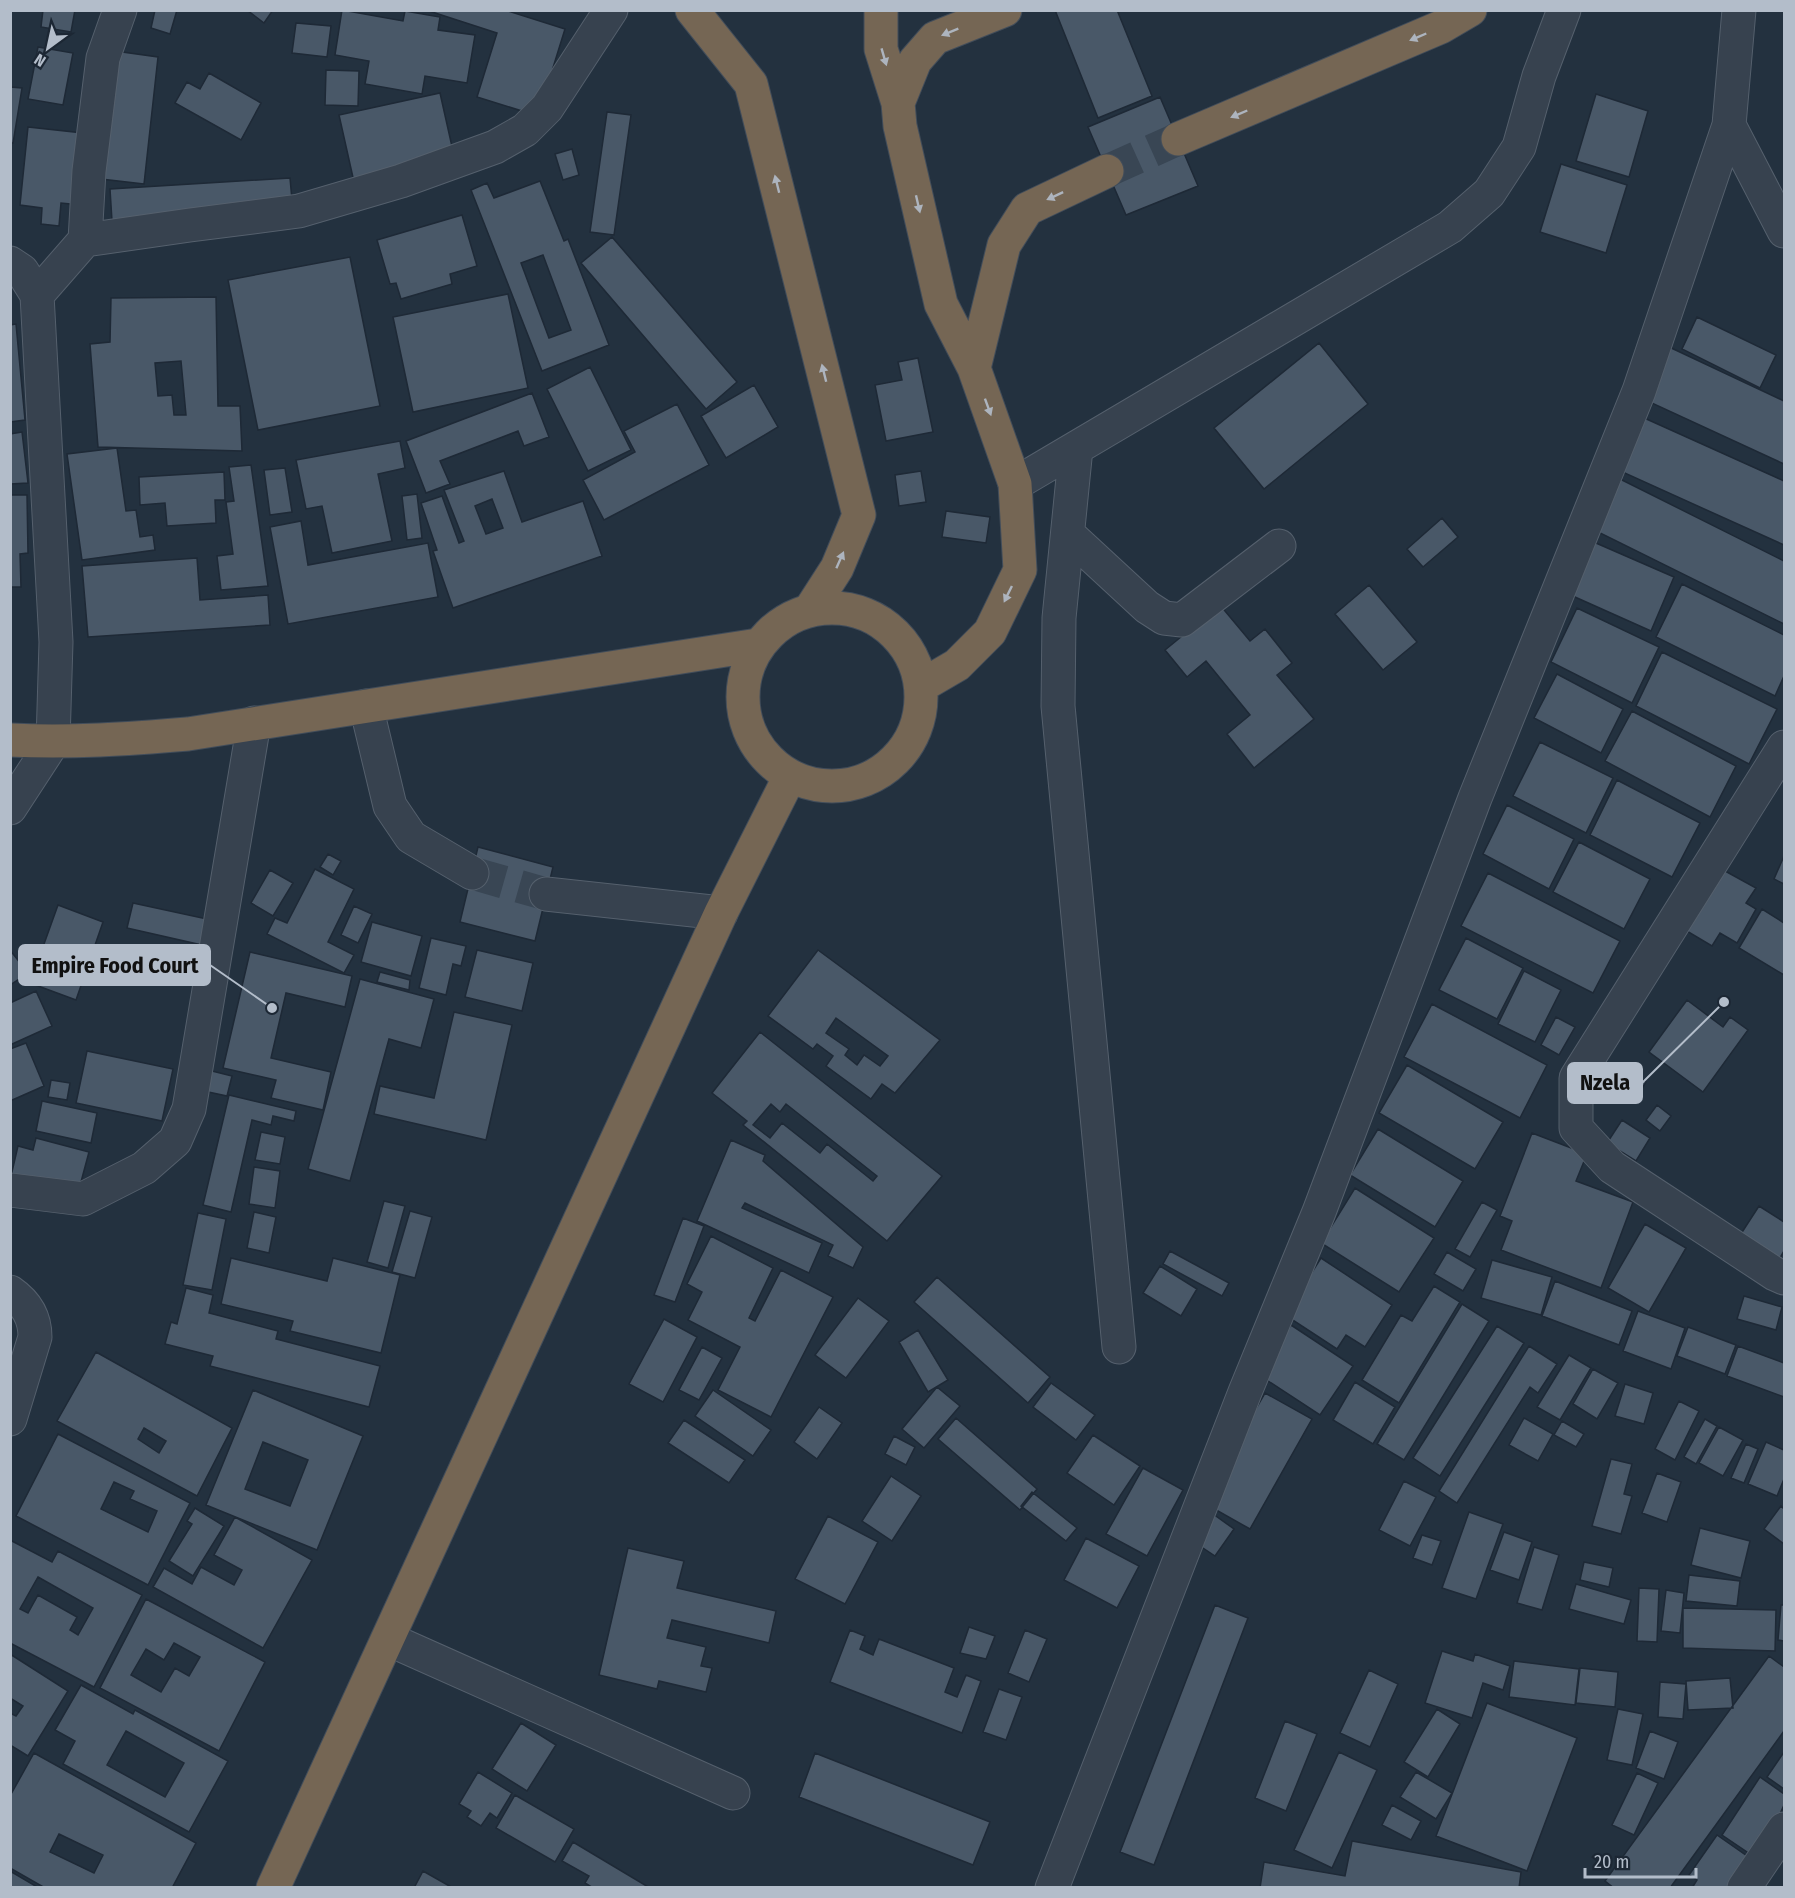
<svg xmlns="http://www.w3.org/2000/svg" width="1795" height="1898" font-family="'Fira Sans Condensed',sans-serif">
	<rect width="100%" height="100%" fill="#23313f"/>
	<path fill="#495868" stroke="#1e2936" stroke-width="1.5" fill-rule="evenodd" d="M43 10H75L71 32 41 27Z
		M155 10H177L170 34 151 28Z
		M247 10H273L264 23Z
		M342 10 403 21 405 11 440 17 438 30 475 35 467 83 425 76 422 94 365 84 369 61 335 55Z
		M426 10H505L565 29 538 116 477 97 497 33Z
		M1055 10H1117L1152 96 1098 118Z
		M296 23 331 26 327 57 292 53Z
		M38 47 73 53 63 105 28 99Z
		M115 51 158 57 144 184 101 179Z
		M326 70 359 71 358 106 325 105Z
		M209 73 261 103 241 140 175 103 187 82 200 89Z
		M10 87 22 88 13 143H10Z
		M440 93 455 160 354 182 339 115Z
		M1596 94 1648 111 1629 177 1576 161Z
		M1160 97 1198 186 1126 215 1088 127Z
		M607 112 631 115 614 235 590 232Z
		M28 127 83 133 81 205 61 203 59 226 41 224 42 208 20 205Z
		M572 149 579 175 563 180 555 154Z
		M1561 164 1627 185 1606 253 1540 232Z
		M290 178 293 211 112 221 110 189Z
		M540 181 564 241 568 239 609 345 542 371 471 190 487 183 494 198ZM543 255 571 330 549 338 521 263Z
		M462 215 477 266 450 274 452 284 401 299 396 283 390 284 377 240Z
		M612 237 737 382 706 409 581 263Z
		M350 257 380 406 258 430 228 280Z
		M508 294 528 388 413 412 393 317Z
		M216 297 218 406H240L242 451 98 447 90 344 110 342 111 298ZM181 361 186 415H174L172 395 158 396 155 363Z
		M1697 317 1776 355 1760 388 1682 349Z
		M16 324 25 420 10 422V325Z
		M1319 343 1368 404 1264 489 1214 428Z
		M1667 346 1784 401V464L1643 399Z
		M918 358 933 432 886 441 875 385 902 380 898 362Z
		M590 367 631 450 588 471 547 389Z
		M754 385 778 427 726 458 701 416Z
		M532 393 549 437 524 446 518 431 440 461 450 484 426 493 406 441Z
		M677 404 709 465 604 520 583 480 635 452 624 431Z
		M1642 417 1784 481V545L1618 470Z
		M22 432 28 483 10 484V434Z
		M400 441 405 468 378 474 392 541 332 553 322 506 306 509 296 460Z
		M117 448 126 511 136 510 140 537 153 535 155 550 82 560 67 454Z
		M251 465 268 586 221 590 217 556 233 554 226 502 234 501 229 467Z
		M285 468 292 512 270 515 264 470Z
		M504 471 522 522 583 501 602 556 453 608 433 551 437 550 421 503 442 496 459 543 464 541 444 490ZM492 499 503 528 486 534 475 506Z
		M921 471 926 502 899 506 895 475Z
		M224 472 225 500H215L216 523 167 526 165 503 140 505 139 477Z
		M1618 478 1784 561V624L1592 529Z
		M417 494 422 538 407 540 402 496Z
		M10 495H27L28 553 20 554 21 587H10Z
		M946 511 990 517 986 543 942 537Z
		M1442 518 1458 537 1423 567 1407 549Z
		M301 521 308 565 428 543 438 597 288 624 270 527Z
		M1589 540 1674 577 1651 631 1566 593Z
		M197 558 200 600 268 595 270 625 88 637 82 566Z
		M1682 584 1784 635V676L1775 696 1656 637Z
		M1369 585 1417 642 1383 670 1335 614Z
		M1220 605 1250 641 1265 629 1292 663 1277 675 1314 719 1254 768 1227 734 1250 715 1206 661 1187 677 1165 650Z
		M1577 608 1659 647 1632 703 1551 662Z
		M1662 652 1777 709 1749 764 1636 706Z
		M1557 674 1623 709 1601 753 1534 718Z
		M1632 711 1736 766 1710 817 1605 761Z
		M1540 742 1613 778 1586 833 1513 796Z
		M1617 780 1700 823 1672 877 1590 835Z
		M1507 805 1574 839 1549 889 1483 854Z
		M1579 842 1650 879 1624 929 1553 892Z
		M478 847 553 867 535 941 460 922Z
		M328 854 341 861 333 875 320 867Z
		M1784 856V884L1774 879Z
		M1716 866 1756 888 1746 903 1756 909 1737 943 1720 933 1712 946 1680 927Z
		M315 869 354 889 328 942 354 955 344 973 267 934 275 918 287 923Z
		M270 870 293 883 273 916 251 903Z
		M1488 873 1620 941 1593 993 1461 926Z
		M133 903 207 919 202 945 127 928Z
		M58 905 103 922 76 1000 30 983Z
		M354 906 372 914 358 943 341 935Z
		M1762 909 1784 923V975L1739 948Z
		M372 922 422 936 411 976 361 962Z
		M431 938 466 946 461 966 453 964 446 995 419 988Z
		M1466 938 1523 968 1497 1019 1439 990Z
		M10 950 28 973 10 985Z
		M477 950 533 963 522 1011 465 997Z
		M818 950 940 1040 895 1093 882 1084 871 1099 826 1066 833 1056 817 1044 813 1049 768 1016ZM836 1018 888 1056 880 1066 864 1055 857 1065 845 1055 849 1049 826 1033Z
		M250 952 352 976 345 1007 286 993 271 1058 331 1072 323 1110 271 1098 276 1080 223 1068Z
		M1524 971 1561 990 1535 1042 1498 1024Z
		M380 972 410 980 409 990 377 982Z
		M360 979 434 999 421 1048 389 1039 350 1181 308 1169Z
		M36 991 52 1026 10 1045V1003Z
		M1687 1000 1723 1027 1730 1017 1748 1030 1703 1092 1649 1052Z
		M1432 1004 1547 1065 1520 1118 1404 1057Z
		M454 1012 512 1025 486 1140 374 1114 380 1086 434 1098Z
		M1556 1017 1575 1027 1559 1055 1541 1045Z
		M760 1032 942 1176 887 1241 743 1125 747 1121 712 1093ZM771 1104 780 1112 786 1104 877 1176 873 1181 827 1144 820 1153 782 1123 770 1138 753 1125Z
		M26 1043 44 1086 10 1101V1049Z
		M87 1051 173 1069 162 1121 76 1103Z
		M1407 1065 1503 1122 1475 1169 1379 1113Z
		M1621 1066 1646 1082 1637 1097 1612 1080Z
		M204 1069 232 1076 227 1096 199 1090Z
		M51 1080 70 1083 67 1100 48 1097Z
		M229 1095 296 1111 294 1121 273 1116 271 1125 252 1120 231 1212 203 1205Z
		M42 1101 97 1113 91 1143 36 1131Z
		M1657 1105 1671 1116 1660 1131 1646 1120Z
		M1622 1120 1650 1138 1636 1161 1607 1143Z
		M1378 1129 1463 1181 1435 1227 1350 1175Z
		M261 1132 285 1137 280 1164 255 1160Z
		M1532 1133 1587 1154 1576 1181 1633 1202 1601 1288 1501 1250 1512 1221 1500 1216Z
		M36 1138 89 1152 78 1193 11 1176 18 1146 33 1150Z
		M731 1140 765 1155 763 1161 863 1247 853 1268 828 1256 833 1245 745 1203 742 1208 822 1243 809 1273 697 1221Z
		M254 1167 280 1171 275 1208 249 1204Z
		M1355 1188 1434 1238 1399 1292 1321 1243Z
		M384 1201 405 1206 388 1268 367 1262Z
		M1482 1202 1497 1210 1470 1257 1455 1249Z
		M1759 1206 1784 1222V1251L1774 1268 1735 1243Z
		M410 1211 432 1217 415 1278 392 1272Z
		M254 1212 276 1217 269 1253 247 1248Z
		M198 1213 226 1219 212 1290 183 1285Z
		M683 1218 704 1226 675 1302 654 1295Z
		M1645 1224 1686 1248 1649 1312 1608 1288Z
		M711 1236 773 1268 749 1318 755 1321 781 1270 833 1297 771 1417 718 1390 740 1347 688 1320 702 1292 687 1284Z
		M1170 1251 1229 1283 1222 1296 1163 1264Z
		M1447 1252 1476 1269 1463 1291 1434 1274Z
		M231 1258 327 1281 333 1258 400 1275 381 1353 290 1331 293 1321 221 1304Z
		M1321 1258 1392 1305 1365 1347 1346 1335 1337 1349 1285 1315Z
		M1492 1260 1552 1277 1541 1315 1481 1298Z
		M1160 1266 1197 1289 1181 1316 1143 1293Z
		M937 1277 1050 1377 1028 1403 914 1302Z
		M1555 1281 1632 1311 1619 1345 1542 1316Z
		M1434 1286 1460 1302 1399 1403 1362 1380 1401 1315 1412 1321Z
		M186 1288 213 1295 209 1313 278 1331 276 1339 380 1366 369 1407 210 1366 213 1356 165 1344 171 1322 177 1324Z
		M1744 1296 1782 1307 1776 1330 1737 1319Z
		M858 1298 889 1321 846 1378 815 1355Z
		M1462 1304 1489 1321 1404 1460 1377 1444Z
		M1638 1311 1685 1328 1671 1369 1623 1351Z
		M664 1319 697 1337 663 1402 629 1384Z
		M1291 1325 1353 1366 1320 1415 1259 1375Z
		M1497 1326 1524 1343 1440 1476 1413 1458Z
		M1688 1327 1736 1345 1725 1374 1677 1356Z
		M918 1330 948 1380 928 1392 899 1342Z
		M1529 1346 1557 1364 1538 1393 1530 1387 1457 1503 1439 1491Z
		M1738 1346 1784 1363V1397L1727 1376Z
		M702 1347 722 1358 699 1400 679 1390Z
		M96 1352 232 1428 197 1496 57 1421ZM144 1428 166 1441 159 1453 138 1439Z
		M1569 1355 1591 1368 1560 1420 1537 1407Z
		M1593 1369 1618 1383 1597 1419 1573 1404Z
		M1355 1382 1395 1407 1373 1444 1333 1420Z
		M1051 1383 1095 1415 1076 1440 1033 1407Z
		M1625 1384 1653 1393 1644 1424 1615 1416Z
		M937 1387 960 1406 924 1448 902 1429Z
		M253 1390 363 1436 317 1550 206 1505ZM263 1442 308 1460 290 1506 245 1489Z
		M713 1390 771 1430 753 1456 695 1416Z
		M1265 1393 1312 1419 1250 1529 1202 1502Z
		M1679 1401 1699 1411 1675 1460 1655 1449Z
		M819 1407 842 1423 817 1459 794 1442Z
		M956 1418 1037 1489 1020 1510 938 1439Z
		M1524 1418 1553 1434 1538 1461 1509 1445Z
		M1705 1419 1717 1426 1696 1464 1684 1457Z
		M684 1420 745 1460 729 1483 668 1443Z
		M1562 1421 1584 1434 1576 1447 1554 1435Z
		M1719 1427 1743 1440 1723 1476 1699 1463Z
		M58 1434 190 1503 148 1585 16 1516ZM114 1482 134 1491 130 1499 157 1511 148 1532 101 1509Z
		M1093 1435 1140 1466 1114 1505 1067 1473Z
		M894 1436 915 1447 906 1465 885 1454Z
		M1766 1442 1784 1450V1479L1777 1496 1748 1484Z
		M1746 1444 1758 1449 1744 1483 1731 1478Z
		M1611 1459 1632 1464 1624 1494 1632 1496 1621 1534 1592 1526Z
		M1143 1468 1183 1490 1147 1556 1106 1534Z
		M1657 1473 1681 1482 1667 1522 1642 1513Z
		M891 1476 921 1496 892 1541 862 1521Z
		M1404 1481 1436 1497 1410 1546 1379 1530Z
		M1032 1492 1077 1528 1066 1541 1021 1506Z
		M1781 1506 1784 1509V1544L1764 1529Z
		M195 1508 224 1526 193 1576 169 1561 192 1524 187 1521Z
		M1469 1512 1503 1524 1476 1599 1442 1588Z
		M1213 1514 1234 1529 1215 1556 1194 1542Z
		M828 1516 878 1542 845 1604 795 1579Z
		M235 1517 312 1560 263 1648 153 1587 164 1568 192 1584 201 1567 234 1585 242 1570 214 1555Z
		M1700 1528 1750 1541 1741 1578 1691 1565Z
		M1504 1532 1532 1542 1519 1580 1490 1570Z
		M1422 1535 1441 1541 1432 1565 1413 1558Z
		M1086 1538 1139 1566 1117 1608 1064 1580Z
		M10 1540 52 1562 58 1551 142 1595 94 1687 10 1643ZM38 1577 93 1608 78 1635 70 1630 77 1617 38 1595 28 1613 20 1609Z
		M1534 1547 1559 1555 1542 1610 1517 1603Z
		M628 1548 684 1561 677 1588 776 1611 769 1643 672 1620 667 1638 706 1647 701 1666 712 1668 706 1692 659 1681 657 1689 599 1675Z
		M1584 1562 1613 1568 1609 1587 1580 1580Z
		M1689 1575 1740 1581 1737 1606 1686 1601Z
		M1576 1584 1631 1600 1624 1624 1569 1609Z
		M1639 1588 1659 1589 1657 1642 1637 1641Z
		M1666 1590 1684 1593 1680 1633 1661 1631Z
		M146 1599 265 1662 219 1751 100 1688ZM174 1643 200 1657 189 1676 175 1668 161 1692 131 1675 146 1649 164 1660Z
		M1215 1605 1248 1618 1154 1865 1120 1852Z
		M1781 1605H1784V1641L1778 1640Z
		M1683 1608 1776 1610 1775 1651 1683 1648Z
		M969 1627 995 1636 986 1659 960 1653Z
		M850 1630 865 1636 860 1649 873 1655 879 1639 954 1668 945 1692 957 1697 966 1675 981 1681 962 1733 830 1682Z
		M1025 1630 1047 1639 1029 1682 1008 1673Z
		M1442 1651 1473 1661 1475 1654 1510 1666 1503 1690 1483 1683 1472 1718 1425 1703Z
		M10 1654 68 1691 28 1756 10 1745V1713L16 1716 23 1706 10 1698Z
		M1769 1656 1784 1667V1731L1670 1888H1614L1605 1881Z
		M1514 1661 1579 1669 1575 1705 1509 1697Z
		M1580 1668 1618 1672 1615 1707 1576 1703Z
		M1369 1670 1398 1684 1370 1747 1340 1733Z
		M1730 1678 1733 1708 1688 1710 1686 1681Z
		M1660 1682 1686 1684 1683 1719 1658 1717Z
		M81 1685 133 1714 135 1710 228 1761 189 1832 63 1764 75 1741 55 1730ZM126 1731 184 1763 165 1797 107 1765Z
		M999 1689 1022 1697 1006 1740 983 1732Z
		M1487 1703 1577 1738 1527 1871 1436 1836Z
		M1437 1709 1460 1724 1428 1777 1404 1762Z
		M1618 1709 1643 1714 1632 1765 1607 1760Z
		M1285 1721 1317 1734 1286 1811 1255 1798Z
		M521 1723 556 1745 527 1791 492 1769Z
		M1650 1731 1678 1742 1664 1779 1636 1768Z
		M1339 1752 1377 1770 1332 1868 1294 1850Z
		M1784 1752V1789L1767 1777Z
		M34 1753 196 1843 172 1888H45L10 1868V1796ZM59 1834 103 1855 94 1873 50 1852Z
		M815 1753 990 1822 973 1865 799 1797Z
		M478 1772 512 1793 497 1818 490 1813 481 1826 467 1817 471 1811 459 1804Z
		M1416 1772 1452 1793 1436 1819 1400 1797Z
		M1637 1773 1658 1783 1634 1835 1612 1825Z
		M1760 1777 1784 1794V1805L1759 1860 1722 1835Z
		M515 1795 574 1829 555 1862 496 1828Z
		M1392 1805 1421 1821 1411 1840 1382 1825Z
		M1717 1835 1757 1863 1740 1888H1692L1697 1880 1689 1875Z
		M1352 1841 1521 1872 1519 1888H1260L1264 1862 1345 1876Z
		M573 1842 650 1888H593L585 1883 589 1876 562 1861Z
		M10 1871 39 1888H10Z
		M423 1871 453 1888H414Z"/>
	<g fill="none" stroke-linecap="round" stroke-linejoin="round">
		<path stroke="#394654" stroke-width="33" stroke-dasharray="33 16" stroke-linecap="butt" d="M472 873 546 894"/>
		<path stroke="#394654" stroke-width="33" stroke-dasharray="33 16" stroke-linecap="butt" d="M1107 171 1178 139"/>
		<defs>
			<path id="minor" d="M1729 125 1784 231
				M85 240 190 225 299 211 401 181 495 147 525 130 547 108 611 10
				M10 263 22 271 37 295 56 642 53 742 10 808
				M37 295 85 240 89 171 103 58 120 10
				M1076 448 1059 618 1058 706 1119 1347
				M1015 484 1450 227 1489 193 1519 147 1539 76 1564 10
				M1068 534 1147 607 1164 618 1182 620 1279 546
				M366 706 390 806 411 837 472 873
				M1784 747 1576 1078V1128L1612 1167 1775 1274 1784 1278
				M546 894 721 913
				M10 1190 83 1199 144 1168 175 1141 189 1109 254 723
				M10 1292C26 1303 35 1317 35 1337L10 1419
				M388 1639 733 1793
				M1052 1888 1245 1392 1319 1212 1475 798 1639 391 1729 125 1739 10
				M1744 1888 1784 1829"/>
			<path id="highway" d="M692 10 751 84 859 515 837 568 810 610
				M881 10V49L898 103
				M1178 139 1441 27 1470 10
				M974 368 1004 245 1027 209 1107 171
				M743 697a89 89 0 1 1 178 0a89 89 0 1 1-178 0Z
				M921 686 957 665 990 632 1020 570 1015 484 974 368 941 304 900 126 898 103 915 61 935 38 1005 10
				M10 740C70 743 129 739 188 734L758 645
				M273 1888 721 913 790 776"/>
		</defs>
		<use href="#minor" stroke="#55606d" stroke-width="35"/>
		<use href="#highway" stroke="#424d5a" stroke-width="35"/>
		<use href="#minor" stroke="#37424f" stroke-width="33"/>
		<use href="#highway" stroke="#756654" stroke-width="33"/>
	</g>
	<defs><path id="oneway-solid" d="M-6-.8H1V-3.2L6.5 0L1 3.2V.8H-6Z" transform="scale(1.5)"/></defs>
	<g fill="#adb4be">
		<use href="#oneway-solid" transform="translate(950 32) rotate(158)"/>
		<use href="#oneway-solid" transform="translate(1418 37) rotate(157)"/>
		<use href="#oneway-solid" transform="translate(884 57) rotate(74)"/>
		<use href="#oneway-solid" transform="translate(1239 114) rotate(157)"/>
		<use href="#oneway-solid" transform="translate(777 184) rotate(-104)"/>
		<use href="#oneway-solid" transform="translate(1055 196) rotate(155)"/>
		<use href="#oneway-solid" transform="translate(918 204) rotate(77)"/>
		<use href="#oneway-solid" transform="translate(824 373) rotate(-104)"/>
		<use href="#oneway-solid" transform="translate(988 407) rotate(70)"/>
		<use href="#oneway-solid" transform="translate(840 560) rotate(-66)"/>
		<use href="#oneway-solid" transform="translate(1008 594) rotate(116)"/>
	</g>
	<path fill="none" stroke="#b3bdca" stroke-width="2" d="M272 1008L210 965M1724 1002L1642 1083"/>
	<g fill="#b3bdca" stroke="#1c2734" stroke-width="2">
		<circle cx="272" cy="1008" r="6"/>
		<circle cx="1724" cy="1002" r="6"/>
	</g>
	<g fill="#b3bdca" stroke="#b3bdca" stroke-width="2">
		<rect x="19" y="945" width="191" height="40" rx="6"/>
		<rect x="1568" y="1063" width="74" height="40" rx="6"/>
	</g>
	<g font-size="22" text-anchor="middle" font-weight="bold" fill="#111">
		<text x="115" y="973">Empire Food Court</text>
		<text x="1605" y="1090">Nzela</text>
	</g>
	<rect width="1795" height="1898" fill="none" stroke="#b3bdca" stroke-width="24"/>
	<g transform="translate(48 48) rotate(213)" stroke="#1c2734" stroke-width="4.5" paint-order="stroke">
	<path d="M0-4.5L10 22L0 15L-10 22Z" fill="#b3bdca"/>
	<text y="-9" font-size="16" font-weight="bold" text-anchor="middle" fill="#b3bdca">N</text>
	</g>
	<path d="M1585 1868v9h111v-9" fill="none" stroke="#b3bdca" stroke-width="3"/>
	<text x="1594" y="1868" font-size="18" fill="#b3bdca" stroke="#1c2734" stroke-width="4.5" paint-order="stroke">20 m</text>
</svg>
